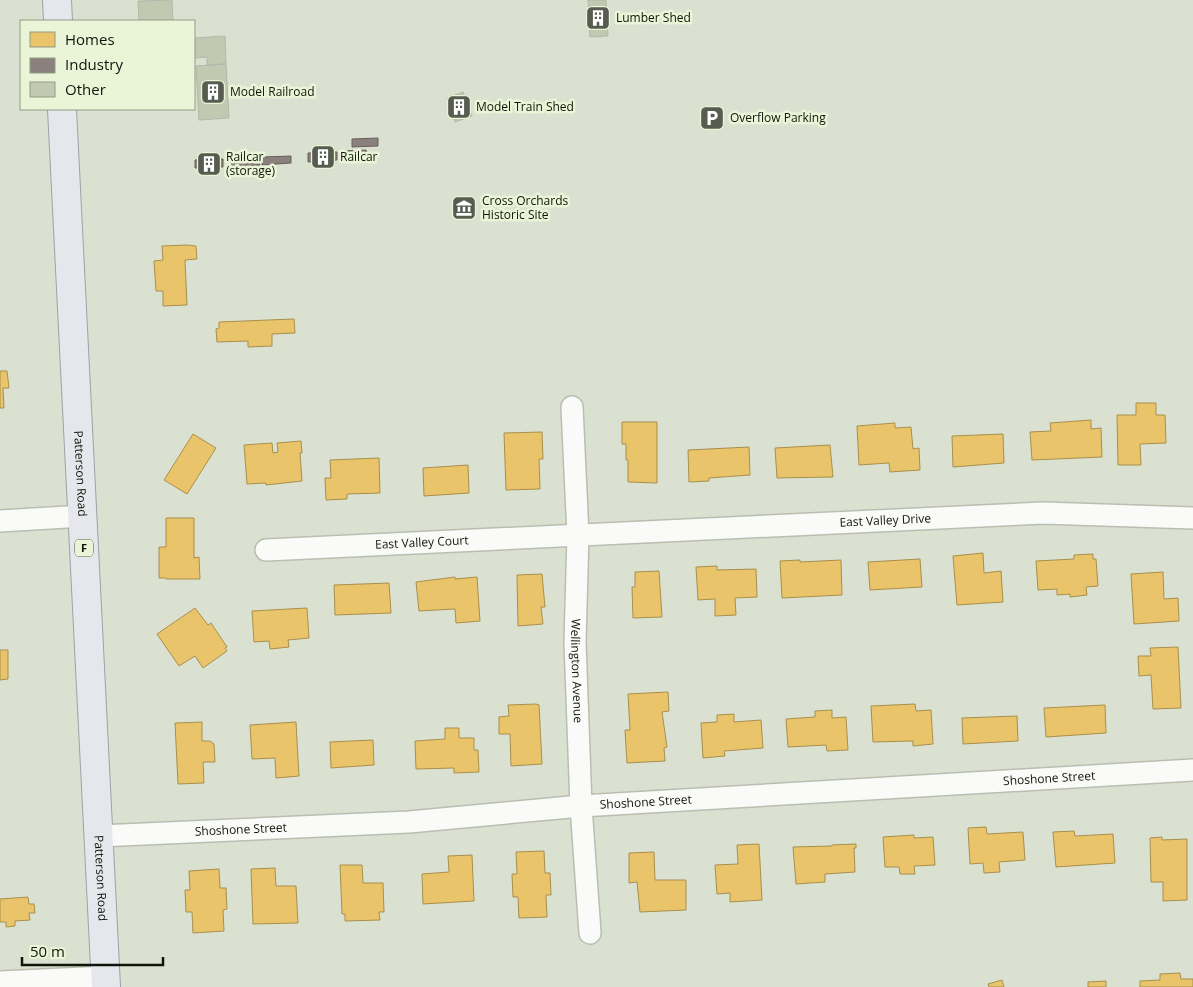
<svg xmlns="http://www.w3.org/2000/svg" width="1193" height="987" font-family="'Open Sans',sans-serif">
	<rect width="100%" height="100%" fill="#dbe1d1"/>
	<path fill="#e9c46a" stroke="#a88f4d" d="M187 245 196 246 197 259 185 260 187 305 163 306V291H156L154 261 163 260 162 246Z
		M294 319 295 333 272 334V346L248 347V341L217 342 216 329 219 328V322Z
		M0 371H7L9 388H3L4 408H0Z
		M1136 403H1156V415H1165L1166 443 1140 444 1141 465H1118L1117 415H1136Z
		M1091 420V429L1101 428 1102 457 1032 460 1030 432 1051 431 1050 423Z
		M622 422H657V483L628 482V460H626V444H622Z
		M895 423V428L911 427 913 449 919 448 920 470 890 472 889 463 859 465 857 426Z
		M542 432 543 459H539L540 489 506 490 504 433Z
		M193 434 216 448 187 494 164 480Z
		M1003 434 1004 463 953 467 952 436Z
		M301 441 302 453H300L302 481 266 485V483L247 484 244 445 272 443 273 453 278 452 277 443Z
		M830 445 833 477 777 478 775 448Z
		M749 447 750 475 709 478V481L689 482 688 450Z
		M379 458 380 493 347 494V499L326 500 325 478H331L330 460Z
		M468 465 469 493 424 496 423 468Z
		M166 518H194V558L199 557 200 579H166V578H159V547H166Z
		M983 553 984 573 1001 571 1003 602 957 605 953 556Z
		M1093 554V559H1096L1098 586 1086 587 1087 595 1070 597V594L1057 595V589L1038 590 1036 561 1074 559V555Z
		M920 559 922 587 870 590 868 562Z
		M800 560V562L841 560 842 595 782 598 780 561Z
		M717 566V570L756 569 757 597 735 598 736 615 715 616V599L698 600 696 567Z
		M659 571 662 617 633 618 632 587H635V572Z
		M1163 572 1164 599 1178 598 1179 621 1134 624 1131 574Z
		M542 574 545 607H541L543 624 518 626 517 575Z
		M455 577V579L477 577 480 621 456 623 455 609 419 611 416 582Z
		M389 583 391 613 335 615 334 585Z
		M195 608 208 625 211 623 227 647 225 648 227 651 203 668 195 656 179 666 157 634Z
		M307 608 309 638 288 640 289 647 270 649 269 641 254 642 252 611Z
		M1178 647 1181 708 1153 709 1151 675 1139 676 1138 656H1151L1150 648Z
		M0 650H8V679L0 680Z
		M668 692 669 711 662 712 667 747 664 748 665 761 627 763 625 730H630L628 694Z
		M536 704 539 705 542 764 511 766 510 734H499V717L509 716 508 705Z
		M915 704 916 711 931 710 933 744 913 746V741L873 742 871 706Z
		M1105 705 1106 733 1046 737 1044 708Z
		M832 710V718L846 717 848 750 827 751 826 745 788 747 786 719 815 717V711Z
		M734 714V722L761 720 763 748 724 751 725 756 703 758 701 723 717 722V715Z
		M1017 716 1018 741 963 744 962 718Z
		M202 722V741H210L214 744 215 762H203L204 783 178 784 175 723Z
		M296 722 299 776 276 778 275 758 252 759 250 725Z
		M445 728H459V738H474V750H478L479 772 454 773V768L416 769 415 741 445 739Z
		M373 740 374 765 331 768 330 742Z
		M986 827 987 834 1023 832 1025 860 999 862 1000 872 984 873 983 863 970 864 968 828Z
		M1074 831 1075 836 1113 834 1115 863 1056 867 1053 832Z
		M914 835V838L933 837 935 865 914 866 915 874H900L899 867H885L883 837Z
		M1162 837V840L1187 839V900L1163 901V882H1151L1150 838Z
		M759 844 762 900 730 902V893L717 894 715 865 738 864 737 845Z
		M856 844V848H854L855 872 825 874V882L796 884 793 847 832 846V845Z
		M544 851 545 873H550L551 895H546L547 917 519 918 518 897H513L512 874H517L516 852Z
		M654 852 655 880H686V910L640 912 637 882 629 883V853Z
		M472 855 474 901 423 904 422 874 449 872 448 856Z
		M340 865H362L363 883H383L384 912H379L380 920 345 921V914H342Z
		M275 868 276 886H296L298 923 253 924 251 869Z
		M219 869 220 888H226L227 909 223 910 224 931 193 933 192 912H186L185 890H190L189 871Z
		M28 897 29 904H34L35 913H29L30 920 15 921V926L6 927V922H0V899Z
		M1180 973 1181 979H1193V987H1140V981L1160 980V974Z
		M1002 980 1004 987H989L988 984Z
		M1106 981V987H1088V982Z"/>
	<path fill="#8a817c" stroke="#66605a" d="M378 138V146L352 147V139Z
		M366 150 367 157 341 159 340 151Z
		M337 152V160L308 162V153Z
		M291 156V163L262 165V157Z
		M259 158 260 165 232 167 231 159Z
		M223 159V167L195 168V160Z"/>
	<path fill="#c1c9b1" stroke="#b3b8ab" d="M172 0 173 21H139L138 1Z
		M588 0H606L608 36 590 37Z
		M225 36 226 64 207 65V57L194 58V38Z
		M226 64 229 118 199 120 196 66Z
		M463 92 472 116 455 122 447 98Z"/>
	<g fill="none" stroke-linecap="round" stroke-linejoin="round">
		<defs>
			<g id="minor">
				<path id="s1" d="M572 407 578 535 575 642 581 806 590 933"/>
				<path d="M0 521 83 516"/>
				<path id="s2" d="M266 550 1043 513 1193 518"/>
				<path id="s3" d="M99 836 409 822 581 806 1193 770"/>
				<path d="M0 982 106 977"/>
			</g>
			<g id="major">
				<path d="M57 0 58 21"/>
				<path id="s4" d="M62 109 106 987"/>
			</g>
		</defs>
		<use href="#minor" stroke="#b9beb1" stroke-width="24"/>
		<use href="#major" stroke="#9da2a7" stroke-width="30"/>
		<use href="#minor" stroke="#fafaf8" stroke-width="21"/>
		<use href="#major" stroke="#e5e7ec" stroke-width="28"/>
	</g>
	<defs>
		<symbol id="building-square" viewBox="-11 -11 22 22"><rect x="-9" y="-9" width="18" height="18" rx="4" fill="#585c50" stroke="#eaf5d7"/><path d="M-4-6H4V6H1V3H-1V6H-4ZM-2.5-4.3h1.7v1.8h-1.7ZM.8-4.3h1.7v1.8H.8ZM-2.5-1h1.7V.8h-1.7ZM.8-1h1.7V.8H.8Z" fill="#fff"/></symbol>
		<symbol id="parking-square" viewBox="-11 -11 22 22"><rect x="-9" y="-9" width="18" height="18" rx="4" fill="#585c50" stroke="#eaf5d7"/><path d="M-3.5-5.5H1a3.5 3.5 0 0 1 0 7H-1V5.5H-3.5ZM-1-3.4V-.6H.8a1.4 1.4 0 0 0 0-2.8Z" fill="#fff"/></symbol>
		<symbol id="museum-square" viewBox="-11 -11 22 22"><rect x="-9" y="-9" width="18" height="18" rx="4" fill="#585c50" stroke="#eaf5d7"/><path d="M0-6L6-3V-2H-6V-3ZM-5-1h2V3h-2ZM-1-1h2V3h-2ZM3-1h2V3H3ZM-6 4H6V6H-6Z" fill="#fff"/></symbol>
	</defs>
	<g fill-rule="evenodd">
		<use href="#building-square" x="584" y="4" width="28" height="28"/>
		<use href="#building-square" x="199" y="78" width="28" height="28"/>
		<use href="#building-square" x="445" y="93" width="28" height="28"/>
		<use href="#parking-square" x="698" y="104" width="28" height="28"/>
		<use href="#building-square" x="309" y="143" width="28" height="28"/>
		<use href="#building-square" x="195" y="150" width="28" height="28"/>
		<use href="#museum-square" x="450" y="194" width="28" height="28"/>
	</g>
	<g text-anchor="middle" stroke-width="5" stroke-linejoin="round" paint-order="stroke">
		<rect fill="#eaf5d7" stroke="#525848" stroke-width="1" x="75" y="539.5" width="18" height="17" rx="4"/>
		<g font-size="11" font-weight="bold" fill="#11140a">
			<text x="84" y="552">F</text>
		</g>
		<g font-size="12" fill="#11140a" stroke="#eaf5d7" text-anchor="start">
			<text x="616" y="22">Lumber Shed</text>
			<text x="230" y="96">Model Railroad</text>
			<text x="476" y="111">Model Train Shed</text>
			<text x="730" y="122">Overflow Parking</text>
			<text x="226" y="161">Railcar<tspan x="226" dy="14">(storage)</tspan></text>
			<text x="340" y="161">Railcar</text>
			<text x="482" y="205">Cross Orchards<tspan x="482" dy="14">Historic Site</tspan></text>
		</g>
		<g font-size="12" fill="#11140a" stroke="#eaf5d7">
			<text dy="4" stroke="none"><textPath href="#s4" startOffset="365">Patterson Road</textPath></text>
			<text dy="4" stroke="none"><textPath href="#s2" startOffset="620">East Valley Drive</textPath></text>
			<text dy="4" stroke="none"><textPath href="#s2" startOffset="156">East Valley Court</textPath></text>
			<text dy="4" stroke="none"><textPath href="#s1" startOffset="264">Wellington Avenue</textPath></text>
			<text dy="4" stroke="none"><textPath href="#s3" startOffset="952">Shoshone Street</textPath></text>
			<text dy="4" stroke="none"><textPath href="#s3" startOffset="548">Shoshone Street</textPath></text>
			<text dy="4" stroke="none"><textPath href="#s3" startOffset="142">Shoshone Street</textPath></text>
			<text dy="4" stroke="none"><textPath href="#s4" startOffset="770">Patterson Road</textPath></text>
		</g>
	</g>
	<rect x="20" y="20" width="175" height="90" fill="#eaf5d7" stroke="#939b85"/>
	<rect x="30" y="32" width="25" height="15" fill="#e9c46a" stroke="#939b85"/>
	<text x="65" y="45" font-size="15" fill="#11140a">Homes</text>
	<rect x="30" y="58" width="25" height="15" fill="#8a817c" stroke="#939b85"/>
	<text x="65" y="70" font-size="15" fill="#11140a">Industry</text>
	<rect x="30" y="82" width="25" height="15" fill="#c1c9b1" stroke="#939b85"/>
	<text x="65" y="95" font-size="15" fill="#11140a">Other</text>
	<path d="M22 957v8h141v-8" fill="none" stroke="#11140a" stroke-width="2.5"/>
	<text x="30" y="957" font-size="15" fill="#11140a" stroke="#eaf5d7" stroke-width="4" paint-order="stroke">50 m</text>
</svg>
